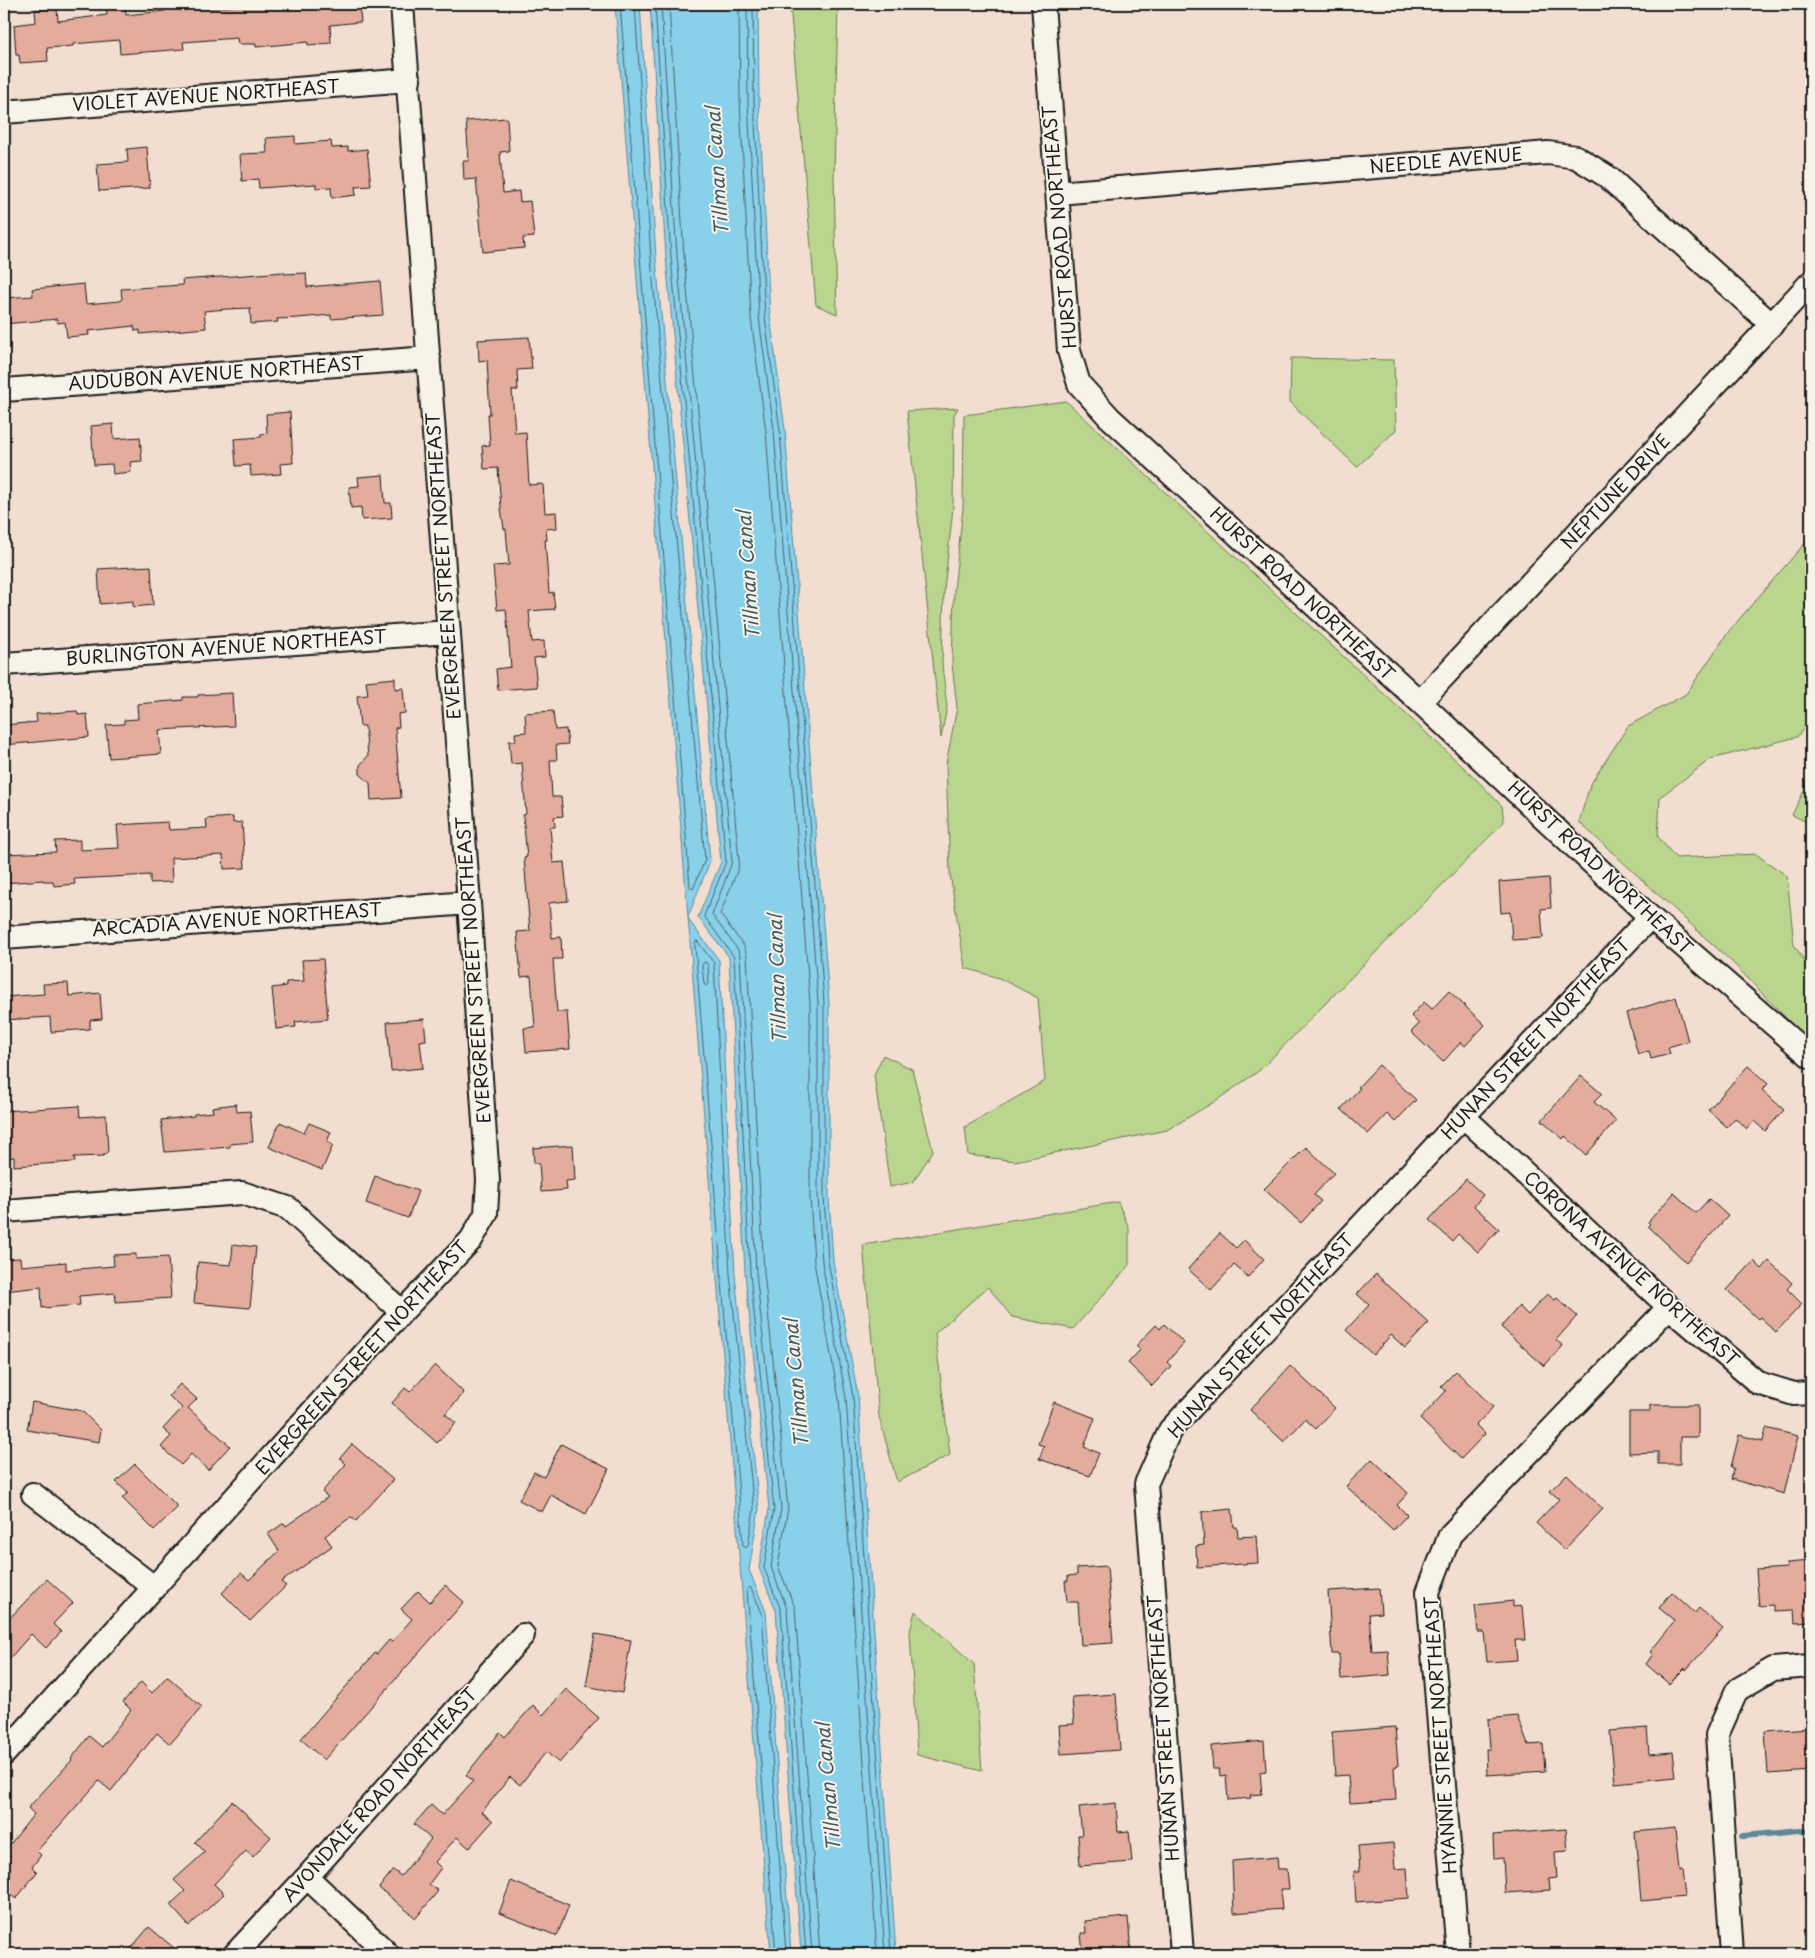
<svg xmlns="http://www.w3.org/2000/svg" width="1815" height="1958" font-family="'Playpen Sans',sans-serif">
	<rect width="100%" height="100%" fill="#f1ded1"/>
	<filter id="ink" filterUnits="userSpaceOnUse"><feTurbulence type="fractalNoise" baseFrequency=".02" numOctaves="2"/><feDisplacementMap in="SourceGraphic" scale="10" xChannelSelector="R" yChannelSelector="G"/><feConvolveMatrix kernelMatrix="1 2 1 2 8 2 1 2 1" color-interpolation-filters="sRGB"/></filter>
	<g filter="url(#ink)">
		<path fill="#bad58d" stroke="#6b7854" d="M790 4H838L834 176 837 314 816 305Z
			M1291 358 1394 360 1396 430 1357 467 1290 402Z
			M1066 401 1472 775 1502 806 1504 822 1260 1070 1214 1102 1167 1130 1015 1161 968 1155 965 1127 1045 1081 1038 998 999 978 965 968 950 874 946 764 957 707 952 664 954 590 963 508 964 415Z
			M958 408 954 415 953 508 944 590 942 664 947 707 941 738 907 411Z
			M1811 536V591L1805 599 1811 630V720L1797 737 1711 759 1660 797 1658 837 1676 858 1756 854 1787 876 1794 945 1811 971V1044L1733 963 1579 822 1590 785 1628 726 1686 694 1729 631Z
			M1811 776V824L1792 815Z
			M883 1055 912 1069 933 1151 913 1182 890 1187 874 1075Z
			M1118 1202 1129 1228V1266L1073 1329 1012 1317 988 1287 935 1333 950 1455 897 1482 879 1417 863 1245Z
			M915 1611 974 1664 982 1771 917 1755 910 1632Z"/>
		<path fill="#89d0ea" stroke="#5d8898" d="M615 4H640L656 258 710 861 688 917 690 922 719 960 735 1274 759 1509 749 1570 766 1612 791 1954H771Z
			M650 4H758L759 100 770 316 785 430 829 1002V1197L833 1261 858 1396 896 1954H801L776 1610 759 1568 769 1509 745 1273 729 957 698 917 721 862 666 257Z"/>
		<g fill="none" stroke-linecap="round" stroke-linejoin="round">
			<path stroke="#48646e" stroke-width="1" d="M620 4 690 887 693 889 705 860 651 258 635 4
				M655 4 671 257 726 862 704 916 734 957 750 1273 774 1509 764 1568 781 1610 806 1954
				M661 4 677 256 732 862 712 915 738 950 740 956 756 1272 781 1508 771 1567 787 1609 812 1954
				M669 4 684 256 739 861 738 869 720 914 744 946 747 956 764 1272 788 1508 778 1566 795 1608 820 1954
				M739 4 740 101 751 318 766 432 810 1003V1197L814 1262 839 1399 877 1954
				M747 4 748 101 759 317 774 431 818 1002V1197L822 1262 846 1398 885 1954
				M753 4 754 101 765 317 780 431 824 1002V1197L828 1261 853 1397 891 1954
				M697 941 714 963 730 1274 754 1509 748 1546 746 1548 743 1545 695 944Z
				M705 962 708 965 709 984 707 986 704 984 702 965Z
				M776 1954 747 1590 749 1587 751 1588 762 1613 786 1954"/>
			<path stroke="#5d8898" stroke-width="6" d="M1743 1836 1811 1830"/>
		</g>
		<path fill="#e4ac9c" stroke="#1c1c1c" d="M120 4H125L126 15 165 11V4H183V10L234 6V4H359L361 22 330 25 331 43 308 45V42L256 47V44H238L237 38 183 42 184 49 120 54 119 40 73 44V46L47 48 48 61 20 63 19 55H16L14 25 36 22 35 10 57 8 58 21 107 15 106 5Z
			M507 118 509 151 500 152 503 193 519 191 520 202 530 201 534 237 523 238 524 248 483 252 476 179 464 180 463 161H469L466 121Z
			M295 136V144L331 141 332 148 348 147V151L367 149 371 186 355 187 356 195 332 198 331 187 316 188V184L259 188 258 179 242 181 240 154 267 153 266 138Z
			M147 147 150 188 99 191 97 164 128 162 127 149Z
			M284 272V274L306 273 307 287 380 281 383 315 331 319V315L298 318 277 319 278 322 251 324 250 308 227 309 204 311 206 328 140 334V330L135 331 134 326 88 331 89 335 67 337 65 322 58 323 57 319 4 324V298L33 296 32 289 84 284 86 304 120 301 122 299 121 289 183 285 182 280Z
			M529 337 532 369 517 370 518 390H512L515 433 526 432 529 485 543 484 545 513 556 512 557 528 546 529 547 540H545L549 593 553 592 555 609 529 611 532 642 544 641 545 657 534 658 537 687 498 690 496 669 511 667 506 609 497 610 493 566 509 565 506 529H504L501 508 498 468 484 469 482 446 490 445 488 414H490L487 360 479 361 478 340Z
			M290 412 293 463 280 464 281 474 251 476 250 465 236 466 234 439 261 437V434L267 433 266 414Z
			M113 424 114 439 140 437 142 461 130 462 131 472 113 474 112 464 94 465 91 426Z
			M383 475 385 503H391L392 518 362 520 361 507 351 508 349 487 359 486 358 477Z
			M151 566 153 605 133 607V601L100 604 98 569Z
			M395 678V689L403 688 405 713 398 714 399 727 395 728 401 798 371 800 370 783 360 774V765L368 756 365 726H360L357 696 368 695 366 681Z
			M232 693 234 726 159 730 161 754 109 758 106 725 124 724V720L138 719 137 704 183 700V697H198V695Z
			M77 711 78 715 87 714 89 737 4 745V725L37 722 36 714Z
			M553 711 555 730 566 729 568 744 556 745 557 760H550L552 797H561L563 816 554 817 555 827H550L553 863 564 862 568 901 549 903 552 938 561 937 562 959H553L557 1012H567L570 1049 526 1052 524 1028 535 1027 531 976 521 977 517 932 530 931 524 858 527 857 523 815 526 814 522 763 511 764 509 741H516L515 733 526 732 525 713Z
			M233 817V823L242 822 245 868 224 869 223 855 171 858 172 882 150 883V875L74 879 75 884 54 886 53 881H43V880L4 883V854L56 852 55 841 80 840V850L119 848 117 825 168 822 169 830 207 828 206 819Z
			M1549 878 1551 908 1541 909 1543 938 1512 940 1510 912 1501 913 1499 882Z
			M323 959 328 1019 295 1022 296 1027 276 1029 272 988 286 986V982L304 981 302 960Z
			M68 983 69 996 100 993 102 1019 90 1020V1029L51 1032 50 1017 4 1020V997L44 994 43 984Z
			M1449 991 1485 1025 1465 1046 1461 1042 1443 1062 1411 1032 1419 1024 1411 1016 1424 1002 1432 1009Z
			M1676 997 1688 1041 1668 1047 1670 1054 1651 1059 1649 1051 1638 1054 1626 1013Z
			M424 1019 426 1040 420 1041 423 1068 391 1071 387 1022Z
			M1379 1065 1416 1100 1395 1122 1387 1114 1368 1134 1341 1109 1360 1088 1358 1087Z
			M1748 1066 1768 1084 1762 1090 1784 1110 1765 1131 1754 1121 1747 1129 1735 1118 1727 1127 1708 1110Z
			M1581 1076 1602 1094 1594 1102 1616 1121 1586 1155 1565 1136 1563 1139 1542 1120Z
			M236 1104 237 1112 250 1111 253 1142 230 1144V1147L165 1152 161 1120 194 1116V1114L213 1112 212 1107Z
			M79 1106 80 1117 106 1115 108 1151 103 1156 74 1157 75 1162 14 1166V1157L4 1158V1111Z
			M280 1122 304 1133 309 1123 331 1132 327 1142 333 1145 322 1170 269 1147Z
			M573 1145 575 1180 566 1181 567 1190 541 1192 539 1163H534L533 1148Z
			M1306 1147 1334 1173 1314 1195 1321 1201 1301 1223 1264 1189Z
			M375 1176 418 1191 408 1218 366 1203Z
			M1466 1179 1483 1195 1474 1206 1499 1229 1478 1252 1458 1234 1452 1241 1429 1220Z
			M1674 1193 1696 1213 1709 1199 1728 1216 1686 1262 1648 1226 1650 1224 1648 1222Z
			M1220 1233 1236 1248 1244 1240 1264 1259 1248 1277 1234 1265 1211 1290 1188 1269Z
			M233 1244 256 1247 250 1308 194 1303 198 1262 231 1265Z
			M136 1254V1259L168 1257 171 1298 116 1302 115 1293 79 1296 80 1305 42 1308 41 1287 4 1291V1259L20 1258 21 1266 66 1262V1270L114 1266 113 1255Z
			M1754 1261 1762 1269 1769 1261 1792 1283 1787 1289 1802 1304 1776 1332 1760 1317 1758 1319 1727 1290Z
			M1376 1274 1429 1323 1405 1348 1391 1335 1373 1355 1346 1330 1369 1305 1357 1294Z
			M1547 1294 1555 1300 1557 1298 1577 1316 1556 1340 1563 1346 1544 1366 1501 1327 1519 1306 1528 1315Z
			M1164 1324 1184 1343 1167 1362 1171 1366 1152 1386 1128 1363 1140 1350 1136 1346 1156 1325 1160 1329Z
			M435 1365 464 1393 445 1414 456 1423 437 1443 392 1403 405 1388 410 1392Z
			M1290 1366 1335 1408 1316 1429 1305 1419 1284 1442 1250 1410Z
			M1456 1371 1493 1407 1476 1425 1485 1434 1461 1459 1420 1419 1446 1391 1441 1386Z
			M180 1384 197 1399 188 1408 230 1446 208 1470 191 1454 181 1465 161 1447 171 1436 163 1429 182 1408 169 1396Z
			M32 1402 82 1411 101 1430 99 1442 27 1430Z
			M1054 1402 1095 1418 1084 1447 1099 1453 1090 1476 1039 1459 1044 1446 1038 1444Z
			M1650 1405H1698V1437H1680V1464H1658V1452L1629 1453V1412H1650Z
			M1766 1428 1798 1436 1784 1494 1731 1479 1734 1468 1731 1467 1739 1435 1763 1441Z
			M352 1444 393 1480 356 1521 351 1517 325 1536 332 1546 281 1582 286 1586 250 1621 222 1593 241 1573 249 1580 279 1551 268 1534 284 1523 286 1526 328 1497 322 1492 346 1464 340 1458Z
			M561 1444 609 1469 586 1514 551 1495 542 1512 519 1500 534 1472 544 1477Z
			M1372 1459 1408 1493 1397 1505 1407 1515 1393 1530 1346 1486Z
			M135 1464 178 1507 154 1530 122 1498 128 1493 116 1482Z
			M1567 1474 1603 1509 1564 1550 1536 1523 1559 1499 1550 1491Z
			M1232 1509 1234 1527H1237L1238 1537 1256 1536 1258 1563 1197 1567 1196 1546 1204 1545 1202 1512Z
			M1811 1561V1622L1795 1623 1794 1610 1773 1611V1605L1759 1606 1756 1570 1787 1568V1563Z
			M1107 1566 1113 1643 1081 1645 1078 1602H1067L1065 1581H1068V1576L1077 1575V1568Z
			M47 1579 73 1603 53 1624 61 1632 46 1648 31 1634 4 1665V1624Z
			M445 1585 464 1602 324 1760 301 1739 375 1653 377 1654 389 1640 392 1642 412 1619 401 1609 418 1591 430 1602Z
			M1379 1588 1381 1613 1369 1614 1372 1651 1388 1650 1390 1675 1341 1679 1339 1654H1332L1328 1591Z
			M1672 1592 1695 1613 1699 1608 1723 1629 1686 1670 1685 1668 1669 1684 1646 1664 1653 1654 1650 1652 1675 1621 1659 1608Z
			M1513 1601V1607L1522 1606 1525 1640H1515L1517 1660 1487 1662 1484 1632H1478L1475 1605Z
			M595 1634 631 1640 622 1693 586 1686Z
			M167 1676 202 1707 170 1744 157 1733 111 1791 99 1781 37 1851 41 1855 32 1867 37 1872 16 1899 4 1889V1852L34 1814 28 1808 72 1760 71 1759 89 1736 102 1747 131 1710 123 1702 141 1682 152 1693Z
			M566 1689 599 1718 559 1763 546 1752 520 1785 510 1777 482 1812 493 1821 469 1848 457 1837 435 1862 441 1868 429 1884 438 1891 416 1918 379 1888 393 1870 401 1876 431 1839 414 1824 431 1805 442 1815 473 1781 466 1775 500 1732 505 1737 533 1705 543 1715Z
			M1116 1694 1120 1750 1061 1754 1059 1725 1074 1724 1072 1697Z
			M1517 1716 1528 1745 1543 1744 1545 1771 1487 1775 1486 1749H1490L1488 1719Z
			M1395 1727 1398 1766 1394 1767 1396 1800 1350 1803 1348 1775 1335 1776 1332 1732Z
			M1647 1728 1649 1754 1673 1752 1676 1777 1615 1783 1610 1731Z
			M1811 1728V1771L1768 1774 1765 1731Z
			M1264 1741 1266 1771 1260 1772 1262 1794 1250 1795 1251 1798 1228 1800 1226 1775 1220 1776 1219 1769H1213L1211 1746Z
			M232 1801 271 1837 253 1857 246 1851 214 1884 224 1894 189 1926 170 1905 185 1891 174 1880 205 1852 195 1842Z
			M1116 1803 1118 1832 1129 1831 1132 1862 1080 1866 1078 1835H1082L1079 1807Z
			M1675 1828 1679 1871 1682 1870 1685 1897 1641 1901 1635 1832Z
			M1566 1829 1568 1851 1555 1852 1557 1878 1549 1879 1550 1890 1505 1893 1503 1858 1494 1859 1493 1835Z
			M1393 1843 1395 1869 1407 1868 1409 1898 1356 1902 1354 1871H1360L1358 1846Z
			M1277 1857 1278 1869H1287L1289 1889H1280L1282 1909 1234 1913 1232 1861Z
			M511 1881 569 1905 557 1936 499 1913Z
			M1128 1917 1131 1954H1083L1081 1933H1086L1085 1921Z
			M149 1927 181 1954H126Z"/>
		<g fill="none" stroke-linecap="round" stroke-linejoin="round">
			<defs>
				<path id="street" d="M1043 4 1069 351 1079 384 1109 417 1420 702 1650 917 1811 1057
					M4 112 409 80
					M1057 193 1548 153 1576 157 1608 177 1772 325
					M4 390 429 358
					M4 664 449 632
					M1420 702 1811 282
					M4 938 469 903
					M1464 1117 1669 1307 1758 1383 1794 1394 1811 1393
					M4 1211 242 1193 288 1208 402 1312
					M33 1494 155 1588
					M4 1754 402 1312 471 1240 486 1214 488 1180 469 903 402 4
					M307 1877 388 1954
					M235 1954 307 1877 523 1635
					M1182 1954 1146 1484 1170 1430 1650 917
					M1458 1954 1428 1592 1450 1535 1669 1307
					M1732 1954 1717 1735 1737 1690 1773 1669 1811 1666"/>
			</defs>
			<use href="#street" stroke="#1c1c1c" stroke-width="26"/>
			<use href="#street" stroke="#f7f3e8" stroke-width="22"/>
		</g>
	</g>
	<g text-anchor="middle" stroke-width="4" stroke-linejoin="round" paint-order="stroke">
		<g font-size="18" fill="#1c1c1c" stroke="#f7f3e8">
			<text transform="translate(206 96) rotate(-4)" y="6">VIOLET AVENUE NORTHEAST</text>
			<text transform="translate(1446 161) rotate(-5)" y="6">NEEDLE AVENUE</text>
			<text transform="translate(1060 227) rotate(-95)" y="6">HURST ROAD NORTHEAST</text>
			<text transform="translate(216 374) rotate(-4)" y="6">AUDUBON AVENUE NORTHEAST</text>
			<text transform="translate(1616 492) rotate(-47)" y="6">NEPTUNE DRIVE</text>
			<text transform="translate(444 566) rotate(-94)" y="6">EVERGREEN STREET NORTHEAST</text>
			<text transform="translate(1302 594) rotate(43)" y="6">HURST ROAD NORTHEAST</text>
			<text transform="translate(226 648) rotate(-4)" y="6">BURLINGTON AVENUE NORTHEAST</text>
			<text transform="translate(1600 868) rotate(43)" y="6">HURST ROAD NORTHEAST</text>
			<text transform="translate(237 920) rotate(-4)" y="6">ARCADIA AVENUE NORTHEAST</text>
			<text transform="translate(474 970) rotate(-94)" y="6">EVERGREEN STREET NORTHEAST</text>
			<text transform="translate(1536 1039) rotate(-47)" y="6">HUNAN STREET NORTHEAST</text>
			<text transform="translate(1631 1269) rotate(42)" y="6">CORONA AVENUE NORTHEAST</text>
			<text transform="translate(1261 1336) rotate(-48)" y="6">HUNAN STREET NORTHEAST</text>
			<text transform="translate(362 1358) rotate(-48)" y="6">EVERGREEN STREET NORTHEAST</text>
			<text transform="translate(1164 1728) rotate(-94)" y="6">HUNAN STREET NORTHEAST</text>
			<text transform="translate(1441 1735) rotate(-94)" y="6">HYANNIE STREET NORTHEAST</text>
			<text transform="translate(380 1795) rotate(-48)" y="6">AVONDALE ROAD NORTHEAST</text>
		</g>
		<g font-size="19" font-style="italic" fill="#425b64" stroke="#f7f3e8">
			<text transform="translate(717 171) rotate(-94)" y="7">Tillman Canal</text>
			<text transform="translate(748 575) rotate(-94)" y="7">Tillman Canal</text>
			<text transform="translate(777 979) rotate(-92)" y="7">Tillman Canal</text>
			<text transform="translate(796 1383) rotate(-95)" y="7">Tillman Canal</text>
			<text transform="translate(828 1787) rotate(-95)" y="7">Tillman Canal</text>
		</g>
	</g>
	<rect width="1815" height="1958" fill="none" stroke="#f7f3e8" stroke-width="20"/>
	<rect x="10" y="10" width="1795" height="1938" fill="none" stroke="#1c1c1c" stroke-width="2" filter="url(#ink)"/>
</svg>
